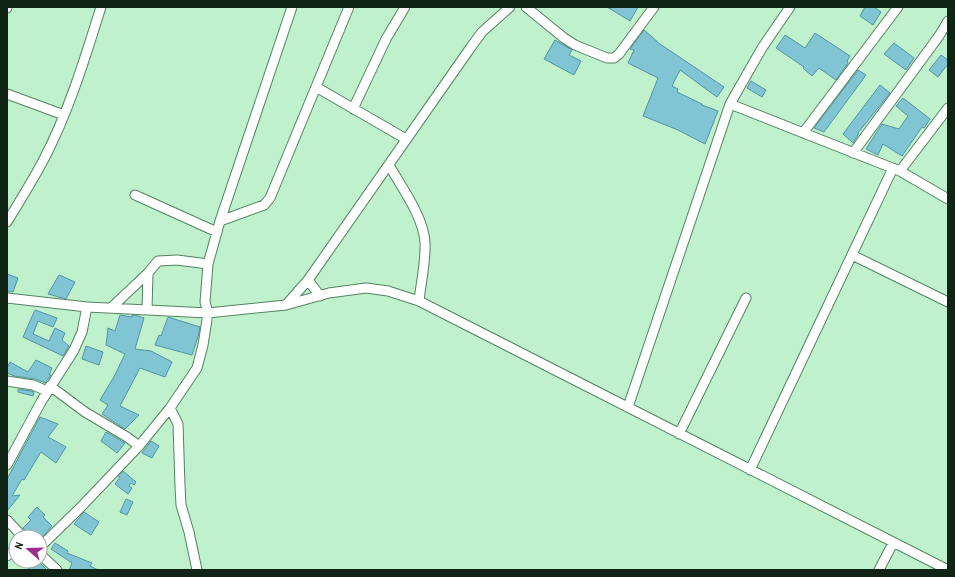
<svg xmlns="http://www.w3.org/2000/svg" width="955" height="577" font-family="'Archivo Narrow',sans-serif">
	<rect width="100%" height="100%" fill="#bff1cc"/>
	<path fill="#81c5d4" stroke="#5195a4" d="M607 7H638L630 21Z
		M865 7H874L881 12 873 25 860 16Z
		M644 30 660 44 724 87 717 97 680 70 672 86 678 89 677 92 702 104V105L718 111 705 144 678 130 643 116 658 78 628 63 634 50 630 49Z
		M815 33 850 56 847 61 848 63 836 80 819 68 812 76 803 68 804 67 776 48 785 35 805 48Z
		M555 40 572 50 569 55 581 61 574 75 544 59Z
		M894 43 914 58 906 70 884 54Z
		M941 55 948 60V64L938 77 929 70Z
		M858 70 866 75 824 132 814 128Z
		M751 81 766 90 762 97 747 88Z
		M880 85 890 93 858 133H859L853 143 843 134Z
		M903 98 930 119 924 128 922 127 902 156 883 144 878 155 866 149 882 124 899 129 908 116 896 106Z
		M7 274 18 278 13 292 7 291Z
		M59 275 75 282 66 299 48 294Z
		M35 310 57 318 53 327 38 321 33 334 49 341 55 328 65 333 62 340 69 346 63 356 23 337Z
		M120 315 132 317V315L138 316 144 318 135 349 151 351 172 362 165 377 140 368 120 406 139 415 125 429 102 414 108 405 100 400 115 375 125 354 106 345 108 328 115 331Z
		M168 317 200 327 198 337 192 355 155 345 159 335 161 336Z
		M86 346 103 352 99 365 82 359Z
		M36 360 52 368 49 375H51L45 383 35 379 14 376 7 373V368L10 362 28 372Z
		M18 389 31 391 34 392 33 396 18 392Z
		M40 417 58 424 48 437 66 447 56 463 41 452 24 480 22 479 12 496 20 495 7 511V479Z
		M106 432 125 443 117 453 101 441Z
		M151 441 159 446 152 458 142 453Z
		M123 471 136 482 134 485 131 483 129 486 132 488 128 494 115 484 120 477 118 476Z
		M126 499 133 502 127 515 120 512Z
		M37 507 45 515 43 517 52 526 42 537H31L23 528 31 520 28 517Z
		M84 512 99 522 91 535 74 524Z
		M55 543 68 551 67 553 92 563 90 566 98 570H69L72 563 51 549Z
		M21 561H33L36 565 39 562 47 570H30Z"/>
	<g fill="none" stroke-linecap="round" stroke-linejoin="round">
		<defs>
			<path id="minor" d="M526 7 564 38 575 45 607 58H614L619 54 654 7
				M7 8V7
				M316 87 406 139
				M7 94 64 115
				M730 104 900 171 948 199
				M353 109 386 39 405 7
				M803 133 898 7
				M853 153 939 36 948 21
				M389 165C402 188 423 216 425 242 426 261 421 282 419 301
				M900 171 948 108
				M135 195 217 232
				M220 221 264 205 270 198 349 7
				M7 222C20 201 33 180 44 159 69 111 85 58 101 7
				M852 255 948 302
				M308 280 320 296
				M7 298 87 307 208 313 286 305 329 293 366 288 388 291 419 301 948 570
				M286 305 308 280 471 47 482 32 510 7
				M112 307 148 273 158 261 177 260 208 264
				M147 310 148 273
				M7 381 33 385 47 391
				M50 386 85 412 127 437 139 446
				M628 407 730 104 762 48 790 7
				M170 408 178 424 180 486 181 505 189 532 197 570
				M679 434 746 298
				M7 465 41 402 74 350 82 332 87 307
				M750 470 893 168
				M7 520 23 537
				M40 547 80 508 139 446 170 408 197 368 203 345 208 313 205 302 208 264 220 221 292 7
				M40 554 57 570
				M7 556 16 549
				M879 570 893 543"/>
		</defs>
		<use href="#minor" stroke="#538261" stroke-width="11"/>
		<use href="#minor" stroke="#fff" stroke-width="9"/>
	</g>
	<rect width="955" height="577" fill="none" stroke="#112517" stroke-width="16"/>
	<g transform="translate(28 549) rotate(290)"><circle r="19" fill="#ffffff" stroke="#a0a8a2"/>
	<path d="M0-3L7 15L0 10L-7 15Z" fill="#9b2e8e"/>
	<text y="-6" font-size="11" font-weight="bold" text-anchor="middle" fill="#112517">N</text>
	</g>
</svg>
